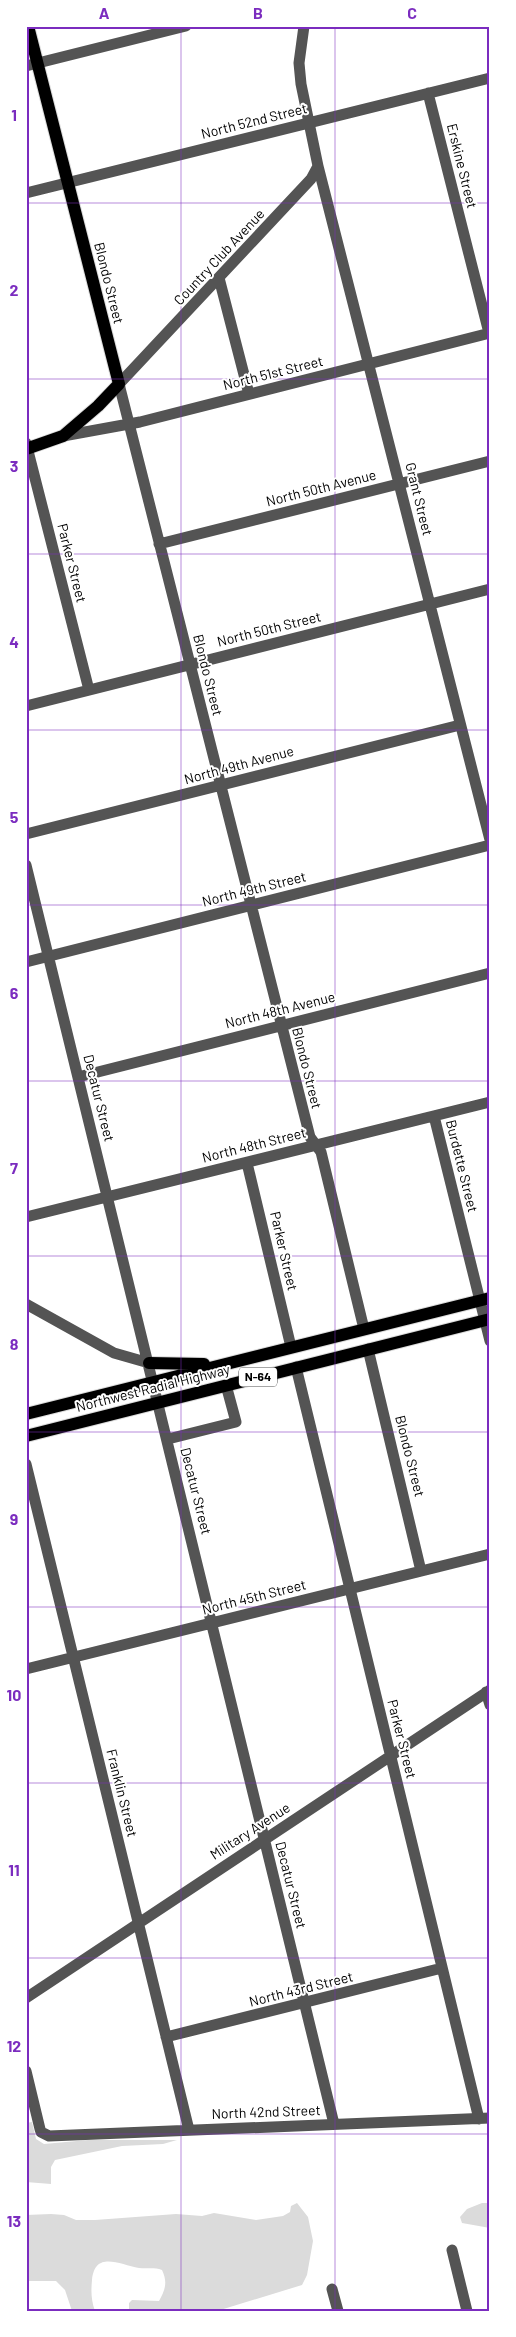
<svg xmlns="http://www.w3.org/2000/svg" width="516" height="2337" font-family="Barlow,sans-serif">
	<rect width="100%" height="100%" fill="#fff"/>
	<path fill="#dbdbdb" d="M32 2122 36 2139 44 2144 88 2140H177L163 2144 122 2146 55 2160 51 2167V2184L26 2182V2123Z
		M297 2203 308 2217 313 2241 307 2275 302 2285 217 2311H129V2303L132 2300 159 2301C165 2290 168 2283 162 2270 154 2267 148 2269 139 2268 120 2265 95 2250 92 2280 91 2291 91 2300 95 2311H72L65 2290 56 2281H26V2215L51 2214 64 2215 76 2220H95L176 2214 202 2216 214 2213 256 2220 283 2216 290 2212 291 2206Z
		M482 2203H490V2228L462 2223 460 2217 467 2209Z"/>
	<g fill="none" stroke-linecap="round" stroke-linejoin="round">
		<defs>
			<path id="major" d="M26 449 63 436 98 406 119 384 28 26
				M149 1363 204 1364
				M26 1414 490 1298
				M26 1436 490 1319"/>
		</defs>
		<use href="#major" stroke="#dbdbdb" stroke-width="14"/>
		<path stroke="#545454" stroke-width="11" d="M304 26 299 63 301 84 318 166 311 179 119 384 310 1137 321 1152 364 1329
			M26 66 186 26
			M428 93 489 333
			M318 166 490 840
			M26 193 490 78
			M219 278 249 394
			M63 436 140 422 490 333
			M26 443 89 690
			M159 544 490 461
			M26 706 490 589
			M26 834 460 725
			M26 865 334 2124
			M26 962 490 845
			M78 1077 490 973
			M434 1116 490 1341
			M247 1163 291 1347
			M26 1217 490 1102
			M26 1304 114 1353 149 1363
			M368 1349 421 1571
			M296 1367 479 2119
			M168 1439 236 1422 226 1385
			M26 1464 189 2130
			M26 1669 490 1554
			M486 1692 490 1705
			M26 1998 490 1690
			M166 2037 442 1968
			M26 2071 40 2129 41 2132 49 2136 490 2118
			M452 2250 467 2311
			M332 2289 338 2311"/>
		<use href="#major" stroke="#000" stroke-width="12"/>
	</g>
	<path fill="none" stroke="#7b2cbf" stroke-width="1" stroke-opacity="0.55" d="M181 26V2311M335 26V2311M26 203H490M26 379H490M26 554H490M26 730H490M26 905H490M26 1081H490M26 1256H490M26 1432H490M26 1607H490M26 1783H490M26 1958H490M26 2134H490"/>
	<g text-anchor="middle" stroke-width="4" stroke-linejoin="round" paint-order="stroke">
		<rect fill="#fff" stroke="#4c4c4c" stroke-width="1" x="239" y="1367.5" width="38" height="19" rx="4"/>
		<g font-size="12" font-weight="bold" fill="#000">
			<text x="258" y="1381">N-64</text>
		</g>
		<g font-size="14" fill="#000" stroke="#fff">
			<text transform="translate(254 121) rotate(-14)" y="5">North 52nd Street</text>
			<text transform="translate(462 166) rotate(76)" y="5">Erskine Street</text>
			<text transform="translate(219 257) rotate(-47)" y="5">Country Club Avenue</text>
			<text transform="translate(109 283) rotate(76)" y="5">Blondo Street</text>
			<text transform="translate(273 373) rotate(-14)" y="5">North 51st Street</text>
			<text transform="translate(321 488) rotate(-14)" y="5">North 50th Avenue</text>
			<text transform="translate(419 499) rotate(76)" y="5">Grant Street</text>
			<text transform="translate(72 563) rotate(76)" y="5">Parker Street</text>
			<text transform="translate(269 629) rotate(-14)" y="5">North 50th Street</text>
			<text transform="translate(208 675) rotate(76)" y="5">Blondo Street</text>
			<text transform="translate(239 765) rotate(-15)" y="5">North 49th Avenue</text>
			<text transform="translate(254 889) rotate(-14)" y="5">North 49th Street</text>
			<text transform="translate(280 1010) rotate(-14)" y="5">North 48th Avenue</text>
			<text transform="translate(307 1068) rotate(76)" y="5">Blondo Street</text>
			<text transform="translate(99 1098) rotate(76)" y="5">Decatur Street</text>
			<text transform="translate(254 1145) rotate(-14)" y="5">North 48th Street</text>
			<text transform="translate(462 1166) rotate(76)" y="5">Burdette Street</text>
			<text transform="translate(284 1251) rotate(77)" y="5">Parker Street</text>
			<text transform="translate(153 1388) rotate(-14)" y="5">Northwest Radial Highway</text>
			<text transform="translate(410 1456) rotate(76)" y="5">Blondo Street</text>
			<text transform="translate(196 1491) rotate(76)" y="5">Decatur Street</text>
			<text transform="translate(254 1597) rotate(-14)" y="5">North 45th Street</text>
			<text transform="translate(402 1739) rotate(76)" y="5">Parker Street</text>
			<text transform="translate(122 1793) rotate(76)" y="5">Franklin Street</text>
			<text transform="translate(250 1831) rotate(-33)" y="5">Military Avenue</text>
			<text transform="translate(291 1885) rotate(76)" y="5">Decatur Street</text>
			<text transform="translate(301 1989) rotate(-14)" y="5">North 43rd Street</text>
			<text transform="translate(266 2112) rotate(-2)" y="5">North 42nd Street</text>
		</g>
	</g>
	<rect width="516" height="2337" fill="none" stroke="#ffffff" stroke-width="55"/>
	<rect x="28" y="28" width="460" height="2282" fill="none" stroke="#7b2cbf" stroke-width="2"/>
	<g font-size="16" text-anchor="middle" font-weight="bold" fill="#7b2cbf">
		<text x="104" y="19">A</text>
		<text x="258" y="19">B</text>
		<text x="412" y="19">C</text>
		<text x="14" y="121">1</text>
		<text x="14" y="296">2</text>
		<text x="14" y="472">3</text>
		<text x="14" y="648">4</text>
		<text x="14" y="823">5</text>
		<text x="14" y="999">6</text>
		<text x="14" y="1174">7</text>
		<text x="14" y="1350">8</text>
		<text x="14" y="1525">9</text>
		<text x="14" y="1701">10</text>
		<text x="14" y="1876">11</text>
		<text x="14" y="2052">12</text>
		<text x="14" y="2227">13</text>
	</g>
</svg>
